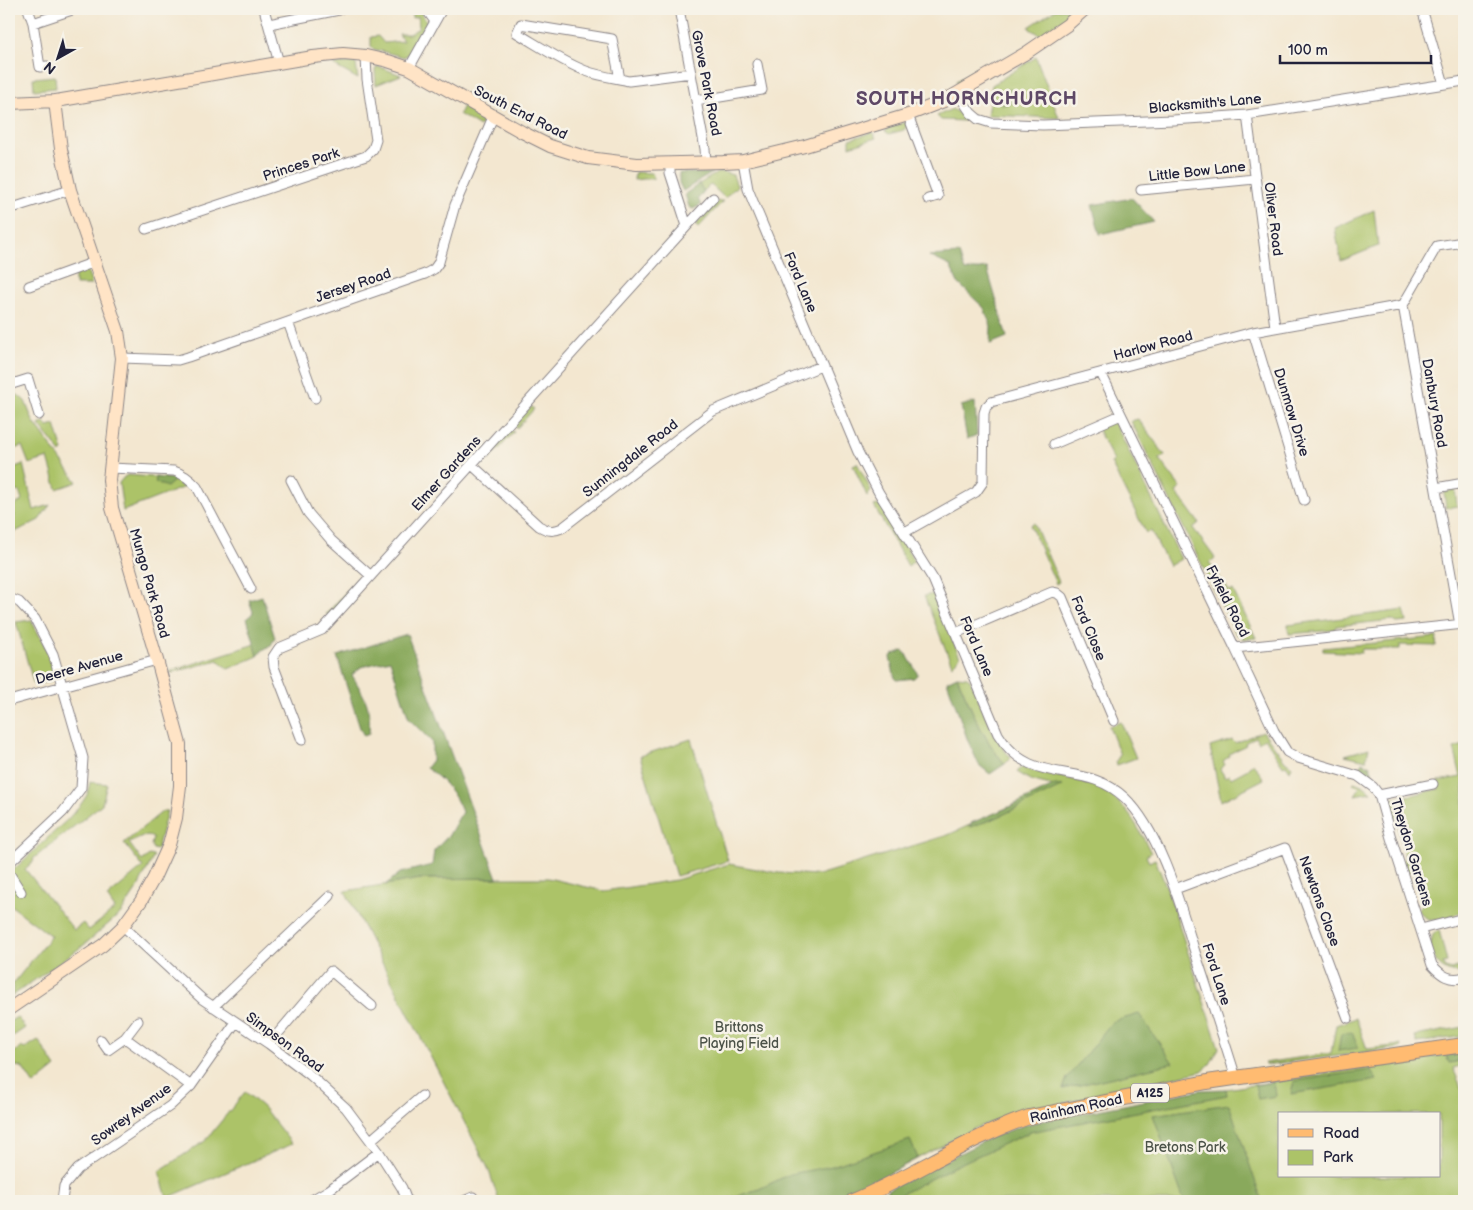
<svg xmlns="http://www.w3.org/2000/svg" width="1473" height="1210" font-family="'Balsamiq Sans',sans-serif">
	<rect width="100%" height="100%" fill="#f7f3e8"/>
	<filter id="ink" filterUnits="userSpaceOnUse"><feTurbulence type="fractalNoise" baseFrequency=".02" numOctaves="2"/><feDisplacementMap in="SourceGraphic" scale="10" xChannelSelector="R" yChannelSelector="G"/><feConvolveMatrix kernelMatrix="1 2 1 2 8 2 1 2 1" color-interpolation-filters="sRGB"/></filter>
	<filter id="wash" filterUnits="userSpaceOnUse"><feTurbulence type="fractalNoise" baseFrequency=".0096" numOctaves="4" result="noise"/><feDisplacementMap in="SourceGraphic" scale="20" xChannelSelector="R" yChannelSelector="G"/><feGaussianBlur stdDeviation="1.12" result="paint"/><feColorMatrix in="noise" values="0 0 0 0 0 0 0 0 0 0 0 0 0 0 0 0 0 1.4 0 .05"/><feComposite in="paint" operator="in"/></filter>
	<g filter="url(#wash)">
		<rect width="100%" height="100%" fill="#f3e7d0"/>
		<path fill="#acc368" stroke="#677252" fill-rule="evenodd" d="M412 9H418L427 22 409 54 404 57 373 49 371 46V37L378 36 384 43 403 41 399 34H409L419 28 418 16 412 18Z
			M1056 9H1075L1069 16 1041 35 1030 29 1029 27Z
			M1036 57 1059 118 987 115 992 85Z
			M350 62 356 64 358 79 333 65Z
			M377 67H380L401 75 376 85 375 70Z
			M976 69 980 75 959 87 956 81Z
			M55 76 56 88 34 90 33 78Z
			M463 106 478 116 482 123 480 127 459 114Z
			M952 109 959 113 965 119 964 121 941 120 937 116Z
			M906 122 907 126 904 130 889 134 885 131 887 130V128Z
			M873 132 876 138 850 146V139Z
			M635 172 652 173 654 178 634 180Z
			M723 172 733 175 737 186 725 198 712 186 710 185 704 191 699 184 717 173Z
			M718 201H723L698 228 695 225Z
			M1374 210 1378 246 1341 261 1335 228Z
			M87 269 92 285H75V274Z
			M9 393 18 395 25 401 33 421 77 482 57 489 48 458 29 464 22 446 9 451V449L14 446 9 431Z
			M530 406 534 409 517 428 513 425Z
			M1138 419 1165 455 1159 459 1181 488 1176 492 1199 523 1193 528 1215 558 1209 563 1230 592 1233 590 1256 638 1244 639 1236 634 1131 421Z
			M1114 421 1181 559 1169 566 1151 531 1146 533 1111 463 1114 461 1097 428Z
			M44 422 48 427 55 425 63 451 61 453 39 425Z
			M510 429 514 432 489 460 485 457Z
			M9 457 13 468 23 464 34 510 50 505 39 520 9 535V519L15 516 11 507 22 501 19 491 14 492 12 487 9 488Z
			M857 463 871 490 867 496 853 465Z
			M128 475 176 479 187 486 123 511 119 483 124 477Z
			M1455 489 1457 506 1446 508 1444 493Z
			M878 505 885 509 914 561 908 566 874 506Z
			M1034 523 1059 582 1056 584 1030 525Z
			M1464 569V604L1457 570Z
			M362 574 363 577 361 581 330 615 326 614Z
			M933 594 960 657 952 665 924 596Z
			M1404 610 1407 622 1397 623 1392 620 1337 626 1334 630 1289 634 1288 625Z
			M31 620C41 639 53 656 54 678L51 681 34 685 16 622Z
			M1437 637 1436 646 1400 645V649H1362L1361 653 1323 651V648Z
			M255 644 258 656 228 669 218 660 171 673V671Z
			M957 676 967 677 970 679C982 706 991 736 1011 758L1005 764C982 738 971 708 957 676Z
			M1121 722 1136 758 1117 765 1116 761 1120 755 1109 726Z
			M1263 731 1285 761 1292 766 1290 771 1286 765 1283 766 1265 738 1258 742 1255 737 1245 743 1246 745 1229 754 1230 756 1223 761 1225 765 1220 769 1225 777 1229 775 1231 778 1248 769V767L1253 763 1264 779 1221 801 1210 747 1232 740 1235 743Z
			M691 739 728 861 676 876 640 756Z
			M1464 745V912C1445 917 1430 929 1418 909L1423 904 1414 872 1406 871 1403 860 1405 857 1396 818 1393 816 1390 802 1393 799 1439 789 1438 781 1461 777 1454 748Z
			M1369 748 1366 760 1345 755 1366 749Z
			M1022 767C1044 776 1067 776 1089 784 1122 795 1137 824 1151 853L1146 856 1149 862 1155 859 1168 891 1219 1048 1210 1064 1202 1071 1012 1115 975 1128 862 1188 829 1201H499L488 1168 345 891 420 879 497 878H548L604 891 676 880 729 864 779 873 818 875 948 835 1054 786 1030 780 1017 772Z
			M90 782 107 784 102 804 33 859 34 861 25 869 74 930 83 923 89 930 115 909 107 897 143 867 124 843 163 811H167L157 850 153 849 151 845 153 838 147 835 129 843 142 861 149 855 154 856 137 889 121 913 84 945 12 996 13 984 51 936 9 904V874L68 819 81 804 87 795Z
			M1354 782 1364 786 1371 792 1355 795 1360 787 1353 784Z
			M1439 930 1447 962 1442 963 1445 968 1452 970 1464 964V971C1438 981 1418 940 1439 930Z
			M17 1017 25 1028 9 1039V1022Z
			M1356 1018 1367 1049 1401 1045 1400 1048 1266 1065 1264 1063 1331 1053 1336 1025Z
			M1464 1027V1036L1417 1043 1415 1036Z
			M38 1040 56 1067 34 1085 22 1067 16 1066 13 1068 9 1062V1055L22 1047 24 1049Z
			M1464 1052V1065L1453 1068 1464 1094V1201H867L992 1137 1226 1089ZM1279 1114H1439V1176H1279Z
			M245 1092 263 1107 292 1144 167 1198 159 1171 205 1141Z"/>
		<path fill="#89a95c" stroke="#56664c" d="M1011 89 1013 103 1002 105 1001 92Z
			M679 173H712L683 191 679 183Z
			M699 184 704 191 698 199 701 205 693 209 689 207 685 194Z
			M1132 198 1154 222 1100 234 1092 205Z
			M959 254 965 271 987 268 1007 337 990 344 991 326 984 308 958 283 950 266 929 256Z
			M975 402 977 435 967 439 961 406Z
			M155 477 176 479 167 487 156 483Z
			M262 596 275 638 271 645 263 650 258 656 247 618 251 615 253 612 249 600Z
			M407 634 497 878 420 879 385 885 400 873 432 865 434 851 449 835 462 812C455 793 443 779 426 768L432 760V742L409 719 390 660 361 667 352 675C366 699 371 706 369 734L364 736 360 728 337 656Z
			M903 651 907 655 917 672V675L914 678 897 680 895 678 890 658 892 655Z
			M957 676C971 708 982 738 1005 764L990 774 979 765 968 741 947 681Z
			M1362 762 1370 766 1375 780 1360 769Z
			M1055 785 1063 786 996 818 970 827 971 823 1012 806Z
			M1139 1014 1173 1063 1063 1089 1067 1078 1112 1022Z
			M1352 1032 1358 1048 1338 1051 1341 1034Z
			M1459 1053 1458 1062 1449 1063 1446 1055Z
			M1370 1070 1377 1080 1291 1094 1294 1081Z
			M1274 1082 1276 1096 1258 1099 1255 1085Z
			M1226 1089 1227 1095 1030 1132 951 1168 892 1199 887 1190 992 1137 1027 1124 1200 1090Z
			M1229 1104 1262 1201H1184L1153 1115Z
			M910 1140 918 1158 862 1188 829 1201H720L759 1189 790 1174 832 1166Z"/>
	</g>
	<g filter="url(#ink)">
		<g fill="none" stroke-linecap="round" stroke-linejoin="round">
			<defs>
				<path id="street" d="M28 9 33 23 40 67 47 66
					M264 9 279 63
					M426 9 434 20
					M679 9 705 149 706 162
					M1422 9 1444 84
					M33 23 75 9
					M269 24 339 10
					M409 68 442 9
					M620 79 612 39 521 24 517 33C539 46 563 62 586 71 599 76 615 78 629 81L691 73
					M958 94 971 113 978 119 991 123 1043 125 1173 120 1247 115 1464 81
					M696 101 762 90 757 64
					M908 115 938 196 928 199
					M1247 115 1275 327
					M743 161 748 189 752 199 858 452 879 493 933 579 998 734C1032 790 1083 758 1125 798 1160 831 1181 907 1195 952 1209 994 1223 1036 1236 1078
					M1141 190 1255 179
					M9 209 70 190
					M687 226 713 198
					M146 229 366 156 373 149 376 140 367 79 366 56
					M29 286 95 262
					M1403 305 1460 625
					M288 322 315 398
					M1253 332 1304 500
					M122 358 178 360 188 357 425 274 434 269 439 262 455 205 493 117
					M1101 373 1235 648 1464 624
					M9 385 28 379 39 415
					M1054 444 1121 415
					M472 465 539 526C548 531 553 532 562 528L713 411 821 366
					M111 468 174 471C184 474 190 479 197 487L251 589
					M291 480 308 513 331 540 371 576
					M1436 488 1464 483
					M905 532 976 492 983 482 984 413 986 407 991 402 1253 332 1403 305 1437 246 1464 242
					M9 598 19 602 35 619 53 654 83 758 81 788 63 812 9 863
					M956 633 1052 592 1057 593 1062 597 1114 721
					M1235 648 1274 731 1287 752 1298 758 1358 776 1373 787 1379 795 1391 838 1432 965C1441 975 1450 982 1464 977
					M9 701 157 660
					M302 740 274 667 273 657 279 648 322 630 687 226 670 173V163
					M1379 795 1433 784
					M9 873 21 892
					M1175 889 1285 848 1348 1018
					M123 926 202 999 269 1044 310 1075 346 1108 379 1152 402 1188 407 1201
					M1421 929 1460 919
					M213 1007 330 896
					M125 1038 138 1021
					M101 1040 108 1050 125 1038 191 1086
					M269 1044 331 971 372 1006
					M371 1140 422 1096
					M62 1201 64 1186 78 1169 170 1106 191 1086 236 1022
					M310 1201 329 1190 379 1152
					M464 1201 473 1197"/>
				<path id="secondary" d="M9 103 56 101 313 57 343 54 366 56 388 61 409 68 522 132 550 146 588 158 637 164 723 162 743 161 805 146 908 115 944 101 1026 53 1067 25 1085 9
					M9 1009 103 945 123 926 141 901 154 878 169 845 176 818 180 786V744L157 660 112 508 109 480 122 358 118 331 70 190 61 149 55 101"/>
				<path id="primary" d="M853 1201C913 1176 967 1138 1029 1117L1207 1082 1464 1045"/>
			</defs>
			<use href="#street" stroke="#8a8486" stroke-width="11"/>
			<use href="#secondary" stroke="#8a8486" stroke-width="14"/>
			<use href="#primary" stroke="#8a8486" stroke-width="16"/>
			<use href="#street" stroke="#fff" stroke-width="9"/>
			<use href="#secondary" stroke="#ffe4c6" stroke-width="12"/>
			<use href="#primary" stroke="#ffbb71" stroke-width="14"/>
		</g>
	</g>
	<g text-anchor="middle" stroke-width="5" stroke-linejoin="round" paint-order="stroke">
		<rect fill="#f7f3e8" stroke="#62616f" stroke-width="1" x="1131" y="1083.5" width="38" height="19" rx="4"/>
		<g font-size="12" font-weight="bold" fill="#22223b">
			<text x="1150" y="1097">A125</text>
		</g>
		<g font-size="14" fill="#22223b" stroke="#f7f3e8">
			<text transform="translate(707 83) rotate(79)" y="5">Grove Park Road</text>
			<text transform="translate(1205 103) rotate(-5)" y="5">Blacksmith's Lane</text>
			<text transform="translate(521 112) rotate(27)" y="5">South End Road</text>
			<text transform="translate(301 164) rotate(-18)" y="5">Princes Park</text>
			<text transform="translate(1197 171) rotate(-6)" y="5">Little Bow Lane</text>
			<text transform="translate(1274 219) rotate(83)" y="5">Oliver Road</text>
			<text transform="translate(801 282) rotate(67)" y="5">Ford Lane</text>
			<text transform="translate(353 285) rotate(-19)" y="5">Jersey Road</text>
			<text transform="translate(1153 345) rotate(-15)" y="5">Harlow Road</text>
			<text transform="translate(1435 403) rotate(80)" y="5">Danbury Road</text>
			<text transform="translate(1292 412) rotate(73)" y="5">Dunmow Drive</text>
			<text transform="translate(630 458) rotate(-38)" y="5">Sunningdale Road</text>
			<text transform="translate(446 473) rotate(-48)" y="5">Elmer Gardens</text>
			<text transform="translate(150 583) rotate(74)" y="5">Mungo Park Road</text>
			<text transform="translate(1228 601) rotate(63)" y="5">Fyfield Road</text>
			<text transform="translate(1089 628) rotate(67)" y="5">Ford Close</text>
			<text transform="translate(977 646) rotate(67)" y="5">Ford Lane</text>
			<text transform="translate(79 667) rotate(-16)" y="5">Deere Avenue</text>
			<text transform="translate(1412 852) rotate(73)" y="5">Theydon Gardens</text>
			<text transform="translate(1320 901) rotate(70)" y="5">Newtons Close</text>
			<text transform="translate(1217 974) rotate(72)" y="5">Ford Lane</text>
			<text transform="translate(285 1042) rotate(36)" y="5">Simpson Road</text>
			<text transform="translate(1076 1108) rotate(-12)" y="5">Rainham Road</text>
			<text transform="translate(131 1114) rotate(-36)" y="5">Sowrey Avenue</text>
		</g>
		<g font-size="14" fill="#4b5248" stroke="#f7f3e8">
			<text x="739" y="1032">Brittons<tspan x="739" dy="16">Playing Field</tspan></text>
			<text x="1185" y="1152">Bretons Park</text>
		</g>
		<g font-size="19" font-weight="bold" letter-spacing="1" fill="#5e4866" stroke="#f7f3e8">
			<text x="967" y="105">SOUTH HORNCHURCH</text>
		</g>
	</g>
	<rect width="1473" height="1210" fill="none" stroke="#f7f3e8" stroke-width="30"/>
	<rect x="1278" y="1112" width="162" height="65" fill="#f7f3e8" stroke="#a29fa3"/>
	<rect x="1288" y="1129" width="25" height="8" fill="#ffbb71" stroke="#a29fa3"/>
	<text x="1323" y="1138" font-size="15" fill="#22223b">Road</text>
	<rect x="1288" y="1150" width="25" height="15" fill="#acc368" stroke="#a29fa3"/>
	<text x="1323" y="1162" font-size="15" fill="#22223b">Park</text>
	<g transform="translate(58 58) rotate(219)" stroke="#f7f3e8" stroke-width="4" paint-order="stroke">
	<path d="M0-4L9 19L0 12L-9 19Z" fill="#22223b"/>
	<text y="-8" font-size="14" font-weight="bold" text-anchor="middle" fill="#22223b">N</text>
	</g>
	<path d="M1280 55v8h151v-8" fill="none" stroke="#22223b" stroke-width="2.5"/>
	<text x="1288" y="55" font-size="15" fill="#22223b" stroke="#f7f3e8" stroke-width="4" paint-order="stroke">100 m</text>
</svg>
